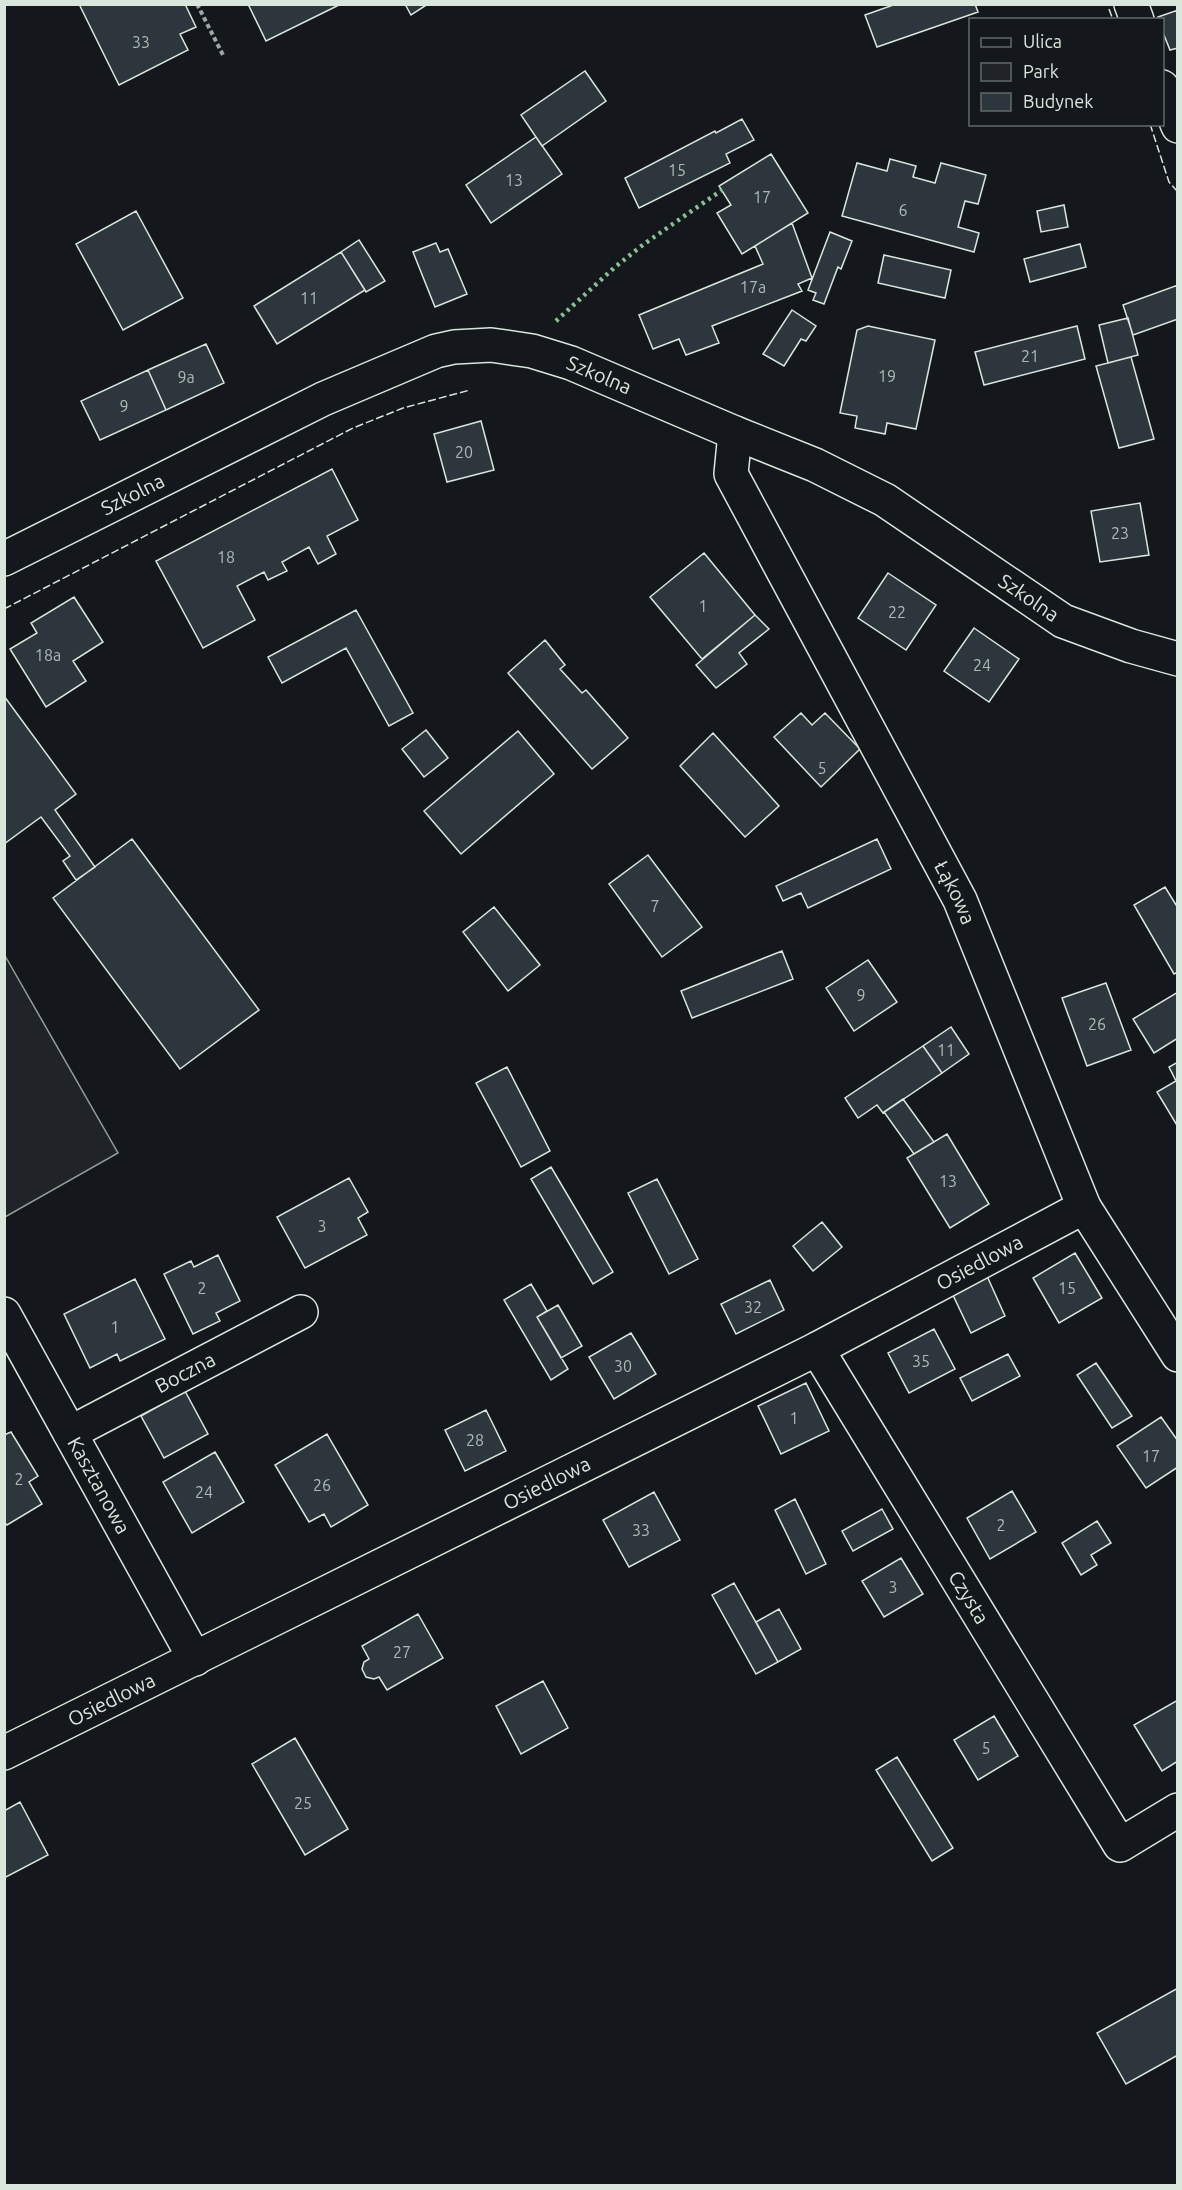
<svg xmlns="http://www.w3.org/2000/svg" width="1182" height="2190" font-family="Ubuntu,sans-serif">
	<rect width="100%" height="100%" fill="#14181c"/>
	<path fill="#202428" stroke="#939e99" stroke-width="1.5" d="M4 954 118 1153 5 1217H4Z"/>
	<path fill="#2c363c" stroke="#d8e6dc" stroke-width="1.5" d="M79 4H185L196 27 180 34 188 50 119 85Z
		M248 4H341L266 41Z
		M405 4H428L411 15Z
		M896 4H975L978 12 877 47 865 15Z
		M1178 10V48L1170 50 1162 30V20H1159L1158 17Z
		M585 71 606 101 542 146 521 115Z
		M742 119 754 140 726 154 730 163 639 208 625 178 715 131 716 133Z
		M536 137 562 174 491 223 466 185Z
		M771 154 808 213 742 254 717 213 731 205 719 186Z
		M890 159 916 166 913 177 935 183 941 163 986 175 978 204 965 201 958 227 979 233 974 252 842 216 857 163 887 171Z
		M1064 205 1068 227 1041 232 1037 211Z
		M136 211 183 298 123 330 76 244Z
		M792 223 812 278 798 284 802 291 712 326 719 343 686 355 679 339 653 349 639 315 763 264 755 246Z
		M830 232 852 241 841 269 838 267 824 304 813 300 816 293 808 290Z
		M359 240 385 281 366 292 341 252Z
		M436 243 440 252 448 249 467 294 435 307 413 252Z
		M1080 244 1086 267 1030 282 1024 259Z
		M341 252 365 290 277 344 254 306Z
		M884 255 951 270 945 298 878 283Z
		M1178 285V319L1133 335 1123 305Z
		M792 310 816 326 806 341 801 339 784 366 763 354Z
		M1128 318 1138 355 1108 363 1099 325Z
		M868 326 935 340 916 429 887 423 885 434 855 428 857 416 840 413 857 330Z
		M1077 326 1085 359 984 385 975 352Z
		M206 344 224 383 166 410 148 370Z
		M1131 357 1154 439 1119 448 1096 366Z
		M148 370 166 410 100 440 81 401Z
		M481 421 494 470 447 482 434 434Z
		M332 469 358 520 327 536 336 554 318 564 309 547 282 562 287 571 268 580 264 572 237 586 255 620 203 648 156 561Z
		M1140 503 1149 555 1100 562 1091 511Z
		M704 553 755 615 702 659 650 597Z
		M888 573 936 605 906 650 858 618Z
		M74 597 103 642 73 661 86 681 46 707 10 649 37 633 31 623Z
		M356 610 413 713 389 726 346 648 282 683 268 657Z
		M755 615 769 629 739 653 747 664 716 688 696 665Z
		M974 628 1019 659 989 702 944 671Z
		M545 640 565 665 560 669 582 693 586 690 628 738 592 769 508 673Z
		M4 696 76 794 55 810 95 867 76 880 63 861 70 856 41 817 4 844Z
		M801 713 812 725 825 713 860 749 821 787 774 737Z
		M426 730 448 758 424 777 402 749Z
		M518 731 554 774 461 854 424 811Z
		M713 733 779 806 745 837 680 766Z
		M132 839 259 1010 180 1069 53 898Z
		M877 839 891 869 808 908 801 893 783 901 776 886Z
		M648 855 702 927 662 957 609 884Z
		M1165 887 1178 908V972L1174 974 1134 905Z
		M494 907 540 965 508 991 463 932Z
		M782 951 793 979 692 1018 681 991Z
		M868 960 897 1002 854 1031 826 988Z
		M1106 983 1131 1050 1087 1066 1062 998Z
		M1178 992V1038L1154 1053 1133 1019Z
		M951 1027 969 1054 942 1073 923 1046Z
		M923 1046 942 1073 883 1113 877 1105 858 1118 845 1098Z
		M1178 1062V1127L1157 1092 1176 1081 1169 1067Z
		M507 1067 550 1151 521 1167 476 1083Z
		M903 1099 934 1142 914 1154 884 1112Z
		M947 1134 989 1204 950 1228 907 1158Z
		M551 1167 613 1272 593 1284 531 1179Z
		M349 1178 368 1212 358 1218 367 1235 305 1268 277 1217Z
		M657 1179 698 1259 669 1274 628 1193Z
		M822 1222 842 1247 813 1271 793 1246Z
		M1075 1253 1102 1298 1059 1323 1033 1278Z
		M218 1255 240 1301 216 1313 220 1321 193 1334 164 1274 191 1261 194 1267Z
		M987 1276 1005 1316 971 1333 952 1293Z
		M135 1279 165 1339 120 1361 117 1354 90 1368 64 1314Z
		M770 1280 784 1310 736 1334 721 1304Z
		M531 1284 547 1311 537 1317 568 1369 551 1380 504 1300Z
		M558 1305 582 1346 561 1358 537 1317Z
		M934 1329 955 1369 909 1393 888 1353Z
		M631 1333 656 1374 614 1399 589 1357Z
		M1008 1354 1020 1376 972 1401 960 1378Z
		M1096 1363 1132 1416 1112 1428 1077 1375Z
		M806 1383 829 1431 781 1454 758 1406Z
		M185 1391 208 1434 164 1458 141 1416Z
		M486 1410 506 1451 465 1471 445 1430Z
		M1161 1417 1178 1441V1467L1146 1488 1117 1446Z
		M11 1432 38 1476 29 1482 42 1504 7 1525 4 1522V1435Z
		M327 1434 368 1505 331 1527 324 1514 309 1522 275 1465Z
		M215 1452 244 1502 192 1533 163 1482Z
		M1012 1491 1036 1532 990 1559 967 1518Z
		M654 1492 680 1540 629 1567 603 1520Z
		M795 1499 826 1564 806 1574 775 1510Z
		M882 1509 893 1529 853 1551 842 1531Z
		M1097 1521 1111 1543 1091 1555 1097 1565 1081 1575 1062 1543Z
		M901 1558 923 1594 884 1617 862 1581Z
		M734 1583 778 1662 756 1674 712 1595Z
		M779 1609 801 1649 778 1662 756 1622Z
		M418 1614 443 1658 387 1690 379 1677 374 1679 366 1677 362 1669 364 1662 369 1659 362 1646Z
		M543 1681 568 1728 521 1754 496 1706Z
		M1178 1700V1761L1162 1771 1134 1725Z
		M994 1716 1018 1756 978 1780 954 1740Z
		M295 1738 348 1829 305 1855 252 1764Z
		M897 1757 953 1848 932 1861 876 1770Z
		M20 1802 48 1855 4 1878V1811Z
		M1178 1988V2055L1126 2084 1097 2033Z"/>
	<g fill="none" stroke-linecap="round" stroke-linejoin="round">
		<defs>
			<g id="minor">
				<path d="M1131 4 1137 20"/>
				<path d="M1162 87 1178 126"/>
				<path id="s1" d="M735 433 731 474 960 900 1084 1207 1178 1355"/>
				<path id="s2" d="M4 559 323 399 436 351 454 347 491 345 532 351 571 363 735 433 815 465 885 500 1063 621 1131 646 1178 659"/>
				<path id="s3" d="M4 1314 195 1659"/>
				<path id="s4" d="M817 1349 1120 1845 1178 1810"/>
				<path id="s5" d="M70 1433 301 1312"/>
				<path id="s6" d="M4 1753 817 1349 1084 1207"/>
			</g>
		</defs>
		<use href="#minor" stroke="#d8e6dc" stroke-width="36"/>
		<path stroke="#9da8a2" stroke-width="4" stroke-dasharray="4.5 3" stroke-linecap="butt" d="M197 4 224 57"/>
		<use href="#minor" stroke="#14181c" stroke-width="33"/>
		<path stroke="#8ac095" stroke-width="4.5" stroke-dasharray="3 4.5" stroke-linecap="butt" d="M556 321 615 267 644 244 722 190"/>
		<path stroke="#d8e6dc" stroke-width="1.5" stroke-dasharray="8 3" stroke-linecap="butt" d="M1109 9 1113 20
			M1150 124 1169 182 1178 192
			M4 609 353 428 403 408 470 390"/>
	</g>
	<g text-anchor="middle" stroke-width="4.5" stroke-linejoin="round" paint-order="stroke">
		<g font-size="16" fill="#adbab4">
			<text x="141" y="48">33</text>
			<text x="677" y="176">15</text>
			<text x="514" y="186">13</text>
			<text x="762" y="203">17</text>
			<text x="903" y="216">6</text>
			<text x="753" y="293">17a</text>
			<text x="309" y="304">11</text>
			<text x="1030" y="362">21</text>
			<text x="887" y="382">19</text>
			<text x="186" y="383">9a</text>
			<text x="124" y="412">9</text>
			<text x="464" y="458">20</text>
			<text x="1120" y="539">23</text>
			<text x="226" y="563">18</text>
			<text x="703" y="612">1</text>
			<text x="897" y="618">22</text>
			<text x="48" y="661">18a</text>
			<text x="982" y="671">24</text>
			<text x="822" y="774">5</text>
			<text x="655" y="912">7</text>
			<text x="861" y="1001">9</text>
			<text x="1097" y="1030">26</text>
			<text x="946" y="1056">11</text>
			<text x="948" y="1187">13</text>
			<text x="322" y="1232">3</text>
			<text x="202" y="1294">2</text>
			<text x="1067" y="1294">15</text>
			<text x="753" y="1313">32</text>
			<text x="115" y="1333">1</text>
			<text x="921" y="1367">35</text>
			<text x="623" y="1372">30</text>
			<text x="794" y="1424">1</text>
			<text x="475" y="1446">28</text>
			<text x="1151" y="1462">17</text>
			<text x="19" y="1485">2</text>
			<text x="322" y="1491">26</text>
			<text x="204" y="1498">24</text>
			<text x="1001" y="1531">2</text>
			<text x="641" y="1536">33</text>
			<text x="893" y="1593">3</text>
			<text x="402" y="1658">27</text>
			<text x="986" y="1754">5</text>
			<text x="303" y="1809">25</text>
		</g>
		<g font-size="20" fill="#d8e6dc" stroke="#14181c">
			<text dy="7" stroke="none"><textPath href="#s2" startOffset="648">Szkolna</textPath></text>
			<text dy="7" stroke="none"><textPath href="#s2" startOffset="144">Szkolna</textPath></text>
			<text dy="7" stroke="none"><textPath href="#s2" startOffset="1134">Szkolna</textPath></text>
			<text dy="7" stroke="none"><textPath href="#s1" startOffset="516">Łąkowa</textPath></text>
			<text dy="7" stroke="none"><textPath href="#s6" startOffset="1092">Osiedlowa</textPath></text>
			<text dy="7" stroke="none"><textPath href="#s5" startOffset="130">Boczna</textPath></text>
			<text dy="7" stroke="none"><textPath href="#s6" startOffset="606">Osiedlowa</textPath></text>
			<text dy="7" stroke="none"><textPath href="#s3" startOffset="196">Kasztanowa</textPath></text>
			<text dy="7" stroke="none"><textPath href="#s4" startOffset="291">Czysta</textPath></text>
			<text dy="7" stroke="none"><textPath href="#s6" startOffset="120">Osiedlowa</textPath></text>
		</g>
	</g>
	<rect width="1182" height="2190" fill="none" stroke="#d8e6dc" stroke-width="12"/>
	<rect x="969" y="18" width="195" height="108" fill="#14181c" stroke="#626a69" stroke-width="1.5"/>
	<rect x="981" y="38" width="30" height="9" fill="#14181c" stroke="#626a69" stroke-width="1.5"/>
	<text x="1023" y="48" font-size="18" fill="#d8e6dc">Ulica</text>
	<rect x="981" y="63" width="30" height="18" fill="#202428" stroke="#626a69" stroke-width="1.5"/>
	<text x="1023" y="78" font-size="18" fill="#d8e6dc">Park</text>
	<rect x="981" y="93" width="30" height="18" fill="#2c363c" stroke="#626a69" stroke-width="1.5"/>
	<text x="1023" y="108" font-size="18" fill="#d8e6dc">Budynek</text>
</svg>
